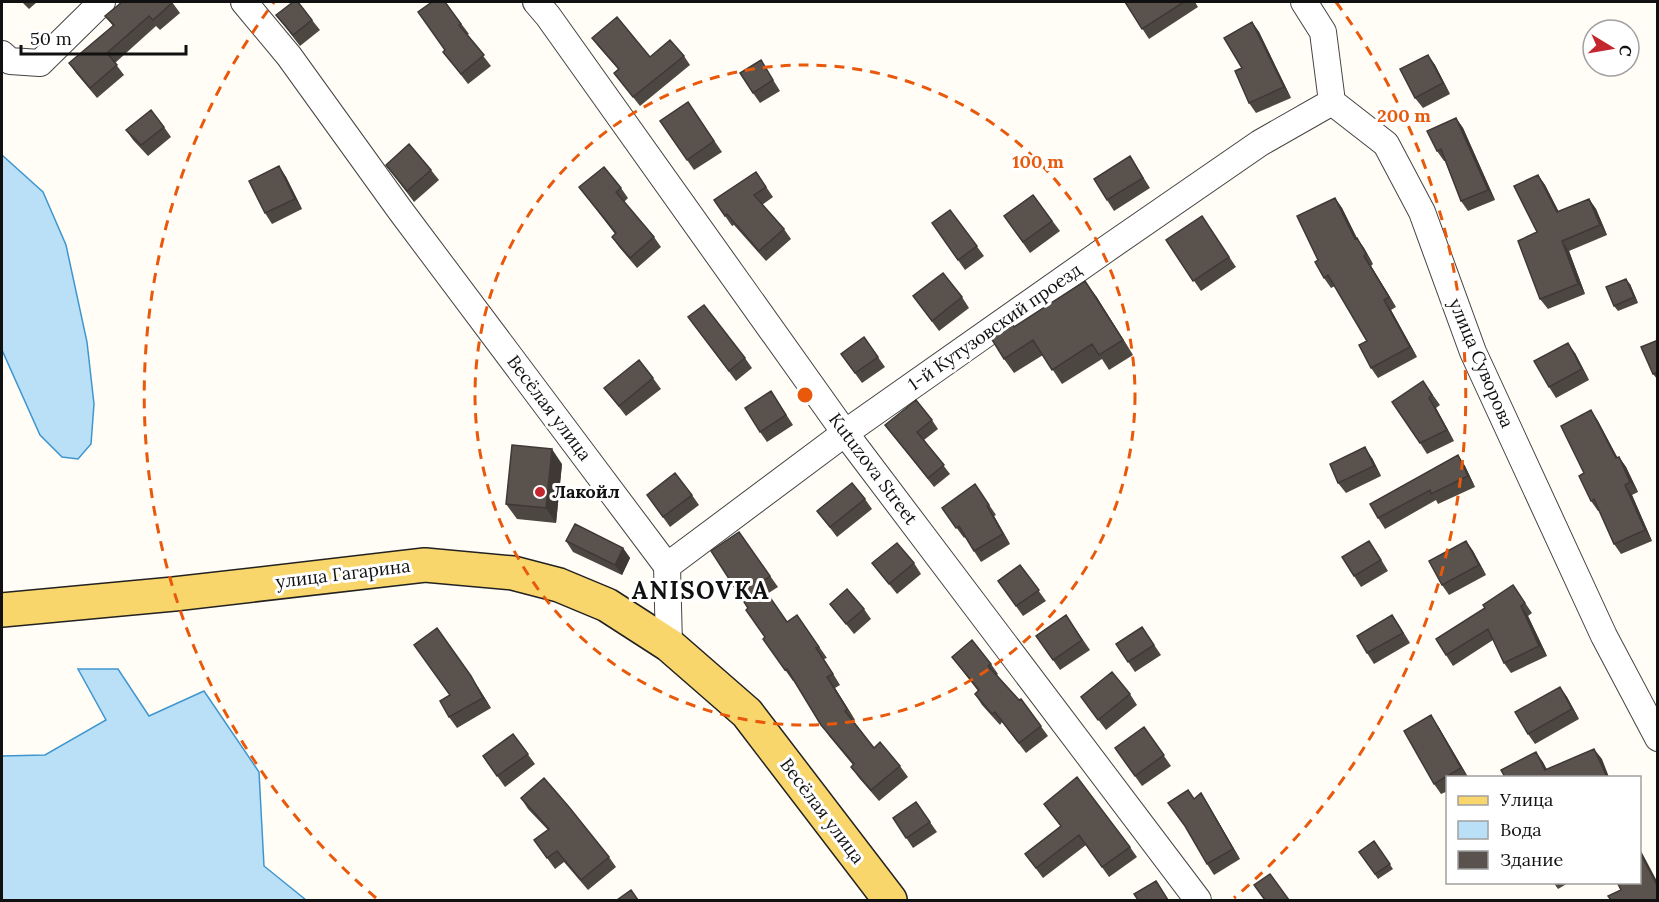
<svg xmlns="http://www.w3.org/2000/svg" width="1659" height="902" font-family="Lora,serif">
	<rect width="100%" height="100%" fill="#fffdf5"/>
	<path fill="#b9e0f7" stroke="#3f96cf" stroke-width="1.5" d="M2 155 43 192 66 245 87 342 94 404 91 444 78 459 62 457 40 435 2 350Z
		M78 669H118L149 716 204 691 259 772 264 866 306 900H2V756L45 755 106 720Z"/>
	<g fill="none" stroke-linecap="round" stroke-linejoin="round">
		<defs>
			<path id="minor" d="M244 2 289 56 400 210 667 566 669 645
				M536 2 548 16 845 433 1198 900
				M1304 2 1323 32 1332 102 1386 144 1422 212 1473 352 1604 636 1658 738
				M2 54 10 61 40 63 102 2
				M667 566 845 433 1105 250 1260 143 1332 102"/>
			<path id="major" d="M2 610 174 594 425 565 513 573 559 585 607 605 669 645 747 713 890 900"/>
		</defs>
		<use href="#minor" stroke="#444" stroke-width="28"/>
		<use href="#major" stroke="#222" stroke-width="36"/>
		<use href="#minor" stroke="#fff" stroke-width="26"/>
		<use href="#major" stroke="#f9d66b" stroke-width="33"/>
	</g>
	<path fill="#4d4742" d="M22 2H37L29 9Z
		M172 2 180 13 160 30 156 26 115 63 124 75 97 98 76 73 69 63 113 26 105 16Z
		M445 2 469 34 467 35 491 66 468 84 443 52 445 50Z
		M1125 2H1195L1198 7 1149 39Z
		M276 15 312 20 320 30 300 46Z
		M1252 22 1259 32 1291 98 1256 113 1249 103 1242 68Z
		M592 38 650 57 684 56 690 65 640 106 614 73 618 69 598 46Z
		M1428 55 1435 65 1450 94 1423 108 1415 98Z
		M761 60 780 91 760 103 753 93Z
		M688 102 722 152 694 170 660 121Z
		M1456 118 1463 128 1495 200 1468 211 1461 201 1445 161H1444L1437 151Z
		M164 127 171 137 148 156 133 140 126 130Z
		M1130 156 1150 188 1114 211 1107 200Z
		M386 165 431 170 439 180 414 202Z
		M279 166 286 177 302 209 272 224 265 213Z
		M756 172 773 197 762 205 784 229 791 239 766 261 734 225 732 226 714 200Z
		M1538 175 1545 185 1559 212 1589 199 1596 209 1607 235 1569 251 1585 294 1548 309 1540 299 1537 232Z
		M579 187 621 188 628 198 624 202 654 237 661 247 637 268 619 247 612 237 615 234Z
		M1033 195 1060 231 1030 253 1004 216Z
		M1335 198 1342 208 1357 238 1364 248 1373 264 1371 266 1396 307 1391 310 1417 357 1378 378 1371 368 1367 341 1335 286 1331 288 1324 278 1318 260Z
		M950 210 984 256 965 270 932 223Z
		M1202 216 1236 267 1201 291 1166 240Z
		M1630 284 1638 303 1618 311 1614 306Z
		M913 296 962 297 969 308 939 331Z
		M1096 296 1133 355 1109 370 1102 359 1062 384 1043 355 1014 373 1004 359 1014 327Z
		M688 317 745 358 752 368 736 381Z
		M864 337 885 367 862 383 841 354Z
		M1658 340V380L1653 374Z
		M1575 353 1589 380 1556 398 1549 387Z
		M653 378 661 389 626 416 604 388Z
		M1423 381 1440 405 1436 408 1454 441 1427 454 1420 443Z
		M771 391 793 425 767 442 760 432Z
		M1591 410 1598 421 1617 457H1619L1626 467 1638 492 1632 495 1652 541 1621 554 1614 544 1599 511H1598L1591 501 1584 473Z
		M932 420 938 429 924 440 950 474 934 487 885 425Z
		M1458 455 1465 466 1475 487 1438 504 1436 500 1385 529 1378 518Z
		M1372 458 1381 476 1346 493 1338 483Z
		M562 464 556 523 517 519 506 504Z
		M975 484 996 515 994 516 1010 544 981 562 965 537 964 538 942 508Z
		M647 495H692L699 505 670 527Z
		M865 499 872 509 837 537 817 511Z
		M739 532 778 587 767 594 787 622 797 615 827 658 824 659 840 685 835 688 855 720 853 721 874 748 900 766 908 777 879 801 859 778 851 767 853 765 829 736 794 681H793L763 639 765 637 748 608Z
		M566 541 623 548 630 558 622 575 573 552Z
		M1466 541 1473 551 1486 575 1449 595 1442 585Z
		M1376 551 1388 571 1361 587 1354 576Z
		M872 563H914L921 574 897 594Z
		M1020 565 1046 601 1023 616 998 581Z
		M1513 585 1532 613 1528 616 1547 656 1511 673 1504 663 1493 640 1453 666 1446 655 1485 608Z
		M830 604 864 609 871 619 854 634Z
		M1066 615 1090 650 1060 670 1036 636Z
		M1392 615 1410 643 1374 664 1367 653Z
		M1142 627 1161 655 1135 672 1116 644Z
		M952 657 991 664 998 674 997 675 1019 700 1021 699 1048 736 1026 753 1002 722 1000 725 982 705 975 694 978 691Z
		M478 687 491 708 457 728 449 717Z
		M1560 687 1567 697 1579 719 1535 744 1528 734Z
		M1130 694 1137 705 1106 730 1081 697Z
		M1438 726 1468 777H1448V791L1441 794 1434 784Z
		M1144 727 1171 766 1142 786 1115 748Z
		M513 734 535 764 505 787 483 756Z
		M1201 793 1208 804 1240 859 1214 875 1207 864 1194 799Z
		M521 798 609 857 616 867 588 890 564 862 555 869 534 840 548 830 528 809Z
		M916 802 937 832 913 848 893 818Z
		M1044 804 1130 847 1137 857 1109 877 1086 845 1043 878 1025 854 1061 826Z
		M1374 841 1393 869 1378 879 1359 852Z
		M1553 882H1570L1558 889Z"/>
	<path fill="#3f3936" d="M1252 22 1259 32 1291 98 1284 87Z
		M1428 55 1435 65 1450 94 1443 83Z
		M1456 118 1463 128 1495 200 1488 190Z
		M279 166 286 177 302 209 295 199Z
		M1538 175 1545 185 1564 223 1557 212Z
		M1335 198 1342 208 1362 249 1355 239Z
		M1589 199 1596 209 1607 235 1600 225Z
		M1357 238 1364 248 1373 264 1366 254Z
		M1562 241 1569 251 1585 294 1578 284Z
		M1364 256 1371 266 1396 307 1389 297Z
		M1626 279 1630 284 1638 303 1634 297Z
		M1085 281 1096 296 1133 355 1123 340Z
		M1384 300 1391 310 1417 357 1410 347Z
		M1568 343 1575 353 1589 380 1582 369Z
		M1429 398 1436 408 1454 441 1447 430Z
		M1591 410 1598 421 1623 468 1616 458Z
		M1365 447 1372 458 1381 476 1374 466Z
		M552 449 562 464 556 523 546 508Z
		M1458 455 1465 466 1475 487 1468 476Z
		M1619 457 1626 467 1638 492 1630 482Z
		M1625 485 1632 495 1652 541 1645 530Z
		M987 506 994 516 1010 544 1003 534Z
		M1466 541 1473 551 1486 575 1479 565Z
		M623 548 630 558 622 575 615 565Z
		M1521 606 1528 616 1547 656 1539 646Z
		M1392 615 1399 625 1410 643 1403 633Z
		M471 676 478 687 491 708 483 698Z
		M827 677 835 688 855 720 847 709Z
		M1560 687 1567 697 1579 719 1572 709Z
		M1431 715 1438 726 1468 777 1461 768Z
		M1594 749 1602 759 1609 777H1607Z
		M1536 752 1543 762 1551 777 1545 770Z
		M1201 793 1208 804 1240 859 1233 849Z
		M1640 849 1658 883V887L1640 853Z"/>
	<path fill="#5a524d" stroke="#3f3936" stroke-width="1.5" d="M122 2H173L153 20 149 16 107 53 117 65 90 88 69 63 114 25 105 16Z
		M293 2H298L312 20 293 35 276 15Z
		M432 2H445L461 24 459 25 484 55 461 74 443 52 445 50 418 12Z
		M1125 2H1184L1142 29Z
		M617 17 650 57 670 40 684 56 633 97 614 73 619 69 592 38Z
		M1252 22 1284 87 1249 103 1235 71 1242 68 1224 38Z
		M1428 55 1443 83 1415 98 1400 69Z
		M761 60 773 80 753 93 740 73Z
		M688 102 714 141 687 160 660 121Z
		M151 110 164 127 141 145 126 130Z
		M1456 118 1488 190 1461 201 1441 149 1437 151 1427 131Z
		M409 144 431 170 407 191 386 165Z
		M1130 156 1143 178 1107 200 1094 179Z
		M279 166 295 199 265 213 249 181Z
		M604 167 621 188 616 192 654 237 630 258 612 237 616 233 579 187Z
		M756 172 766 187 754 195 784 229 759 251 727 214 725 216 714 200Z
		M1538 175 1557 212 1589 199 1600 225 1562 241 1578 284 1540 299 1518 241 1537 232 1514 186Z
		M1033 195 1052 221 1023 242 1004 216Z
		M1335 198 1355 239 1357 238 1366 254 1364 256 1389 297 1384 300 1410 347 1371 368 1359 345 1367 341 1328 275 1324 278 1315 262 1318 260 1297 216Z
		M950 210 977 246 958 260 932 223Z
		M1202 216 1229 257 1193 281 1166 240Z
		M943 273 962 297 932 321 913 296Z
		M1626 279 1634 297 1614 306 1606 287Z
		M1085 281 1123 340 1099 355 1092 344 1052 370 1033 340 1004 359 991 338 1013 325 1014 327Z
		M704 305 745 358 729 371 688 317Z
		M864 337 878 357 855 373 841 354Z
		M1658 340V372L1653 374 1641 347Z
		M1568 343 1582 369 1549 387 1534 361Z
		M639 360 653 378 619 406 604 388Z
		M1423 381 1432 395 1429 398 1447 430 1420 443 1392 402Z
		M771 391 786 415 760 432 745 408Z
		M916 400 932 420 917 432 944 465 928 478 885 425Z
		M1591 410 1616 458 1619 457 1630 482 1625 485 1645 530 1614 544 1594 499 1591 501 1579 476 1584 473 1561 426Z
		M512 445 552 449 546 508 506 504Z
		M1365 447 1374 466 1338 483 1330 464Z
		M1458 455 1468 476 1431 494 1430 490 1378 518 1370 504Z
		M675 473 692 495 663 517 647 495Z
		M852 483 865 499 830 527 817 511Z
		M975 484 989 505 987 506 1003 534 974 551 959 526 956 528 942 508Z
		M575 524 623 548 615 565 566 541Z
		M739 532 770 576 760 583 787 622 797 615 819 647 816 648 833 674 827 677 847 709 845 711 874 748 880 742 900 766 871 790 851 767 854 764 821 725 787 669 785 670 763 639 765 637 746 610 748 608 711 551Z
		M1369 541 1381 560 1354 576 1342 557Z
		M1466 541 1479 565 1442 585 1429 561Z
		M897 543 914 563 889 584 872 563Z
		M1020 565 1039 590 1016 606 998 581Z
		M1513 585 1525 603 1521 606 1539 646 1504 663 1488 629 1446 655 1436 639 1485 608 1483 605Z
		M847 589 864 609 846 624 830 604Z
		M1066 615 1082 640 1053 660 1036 636Z
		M1392 615 1403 633 1367 653 1357 636Z
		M1142 627 1154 645 1128 662 1116 644Z
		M437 628 471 676 483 698 449 717 440 701 450 695 414 645Z
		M972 640 991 664 988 666 1019 700 1021 699 1041 726 1019 743 995 712 992 714 975 694 979 690 952 657Z
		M1112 672 1130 694 1098 720 1081 697Z
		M1560 687 1572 709 1528 734 1515 712Z
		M1431 715 1461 768 1434 784 1404 731Z
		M1144 727 1164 755 1135 776 1115 748Z
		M513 734 528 754 497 776 483 756Z
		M1594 749 1607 777H1505L1501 770 1536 752 1545 770Z
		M1077 777 1130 847 1102 867 1079 835 1036 868 1025 854 1061 826 1044 804Z
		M544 778 569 807 609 857 581 880 557 851 547 858 534 840 549 829 521 798Z
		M1188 790 1194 799 1201 793 1233 849 1207 864 1185 826 1168 803Z
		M916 802 930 822 906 838 893 818Z
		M1374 841 1390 864 1375 874 1359 852Z
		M1640 853 1658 887V900H1611L1608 896 1621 890 1617 882H1640Z
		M1270 874 1289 900H1265L1254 885Z
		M1156 881 1168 900H1138L1134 894Z
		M631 890 638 900H617Z"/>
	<g fill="none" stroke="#e8590c" stroke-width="3" stroke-dasharray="10 8">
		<circle cx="805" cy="395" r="330"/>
		<path d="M376 898A661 661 0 0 1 274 2M1336 2A661 661 0 0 1 1234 898"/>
	</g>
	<circle fill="#c4262e" stroke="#fff" stroke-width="2" cx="540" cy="492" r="6"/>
	<g text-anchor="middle" stroke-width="6" stroke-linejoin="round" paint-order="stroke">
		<g font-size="18" fill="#111" stroke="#fff">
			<text transform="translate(995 327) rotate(-35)" y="6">1-й Кутузовский проезд</text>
			<text transform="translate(1481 363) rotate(67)" y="6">улица Суворова</text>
			<text transform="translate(549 408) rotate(53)" y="6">Весёлая улица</text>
			<text transform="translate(873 469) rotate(53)" y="6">Kutuzova Street</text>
			<text transform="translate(343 574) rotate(-7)" y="6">улица Гагарина</text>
			<text transform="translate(822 811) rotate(53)" y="6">Весёлая улица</text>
		</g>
		<g font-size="18" font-weight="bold" fill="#111" stroke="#fff" text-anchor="start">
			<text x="552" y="498">Лакойл</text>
		</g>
		<g font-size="24" font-weight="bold" letter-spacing="1.5" fill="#111" stroke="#fff">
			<text x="701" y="599">ANISOVKA</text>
		</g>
	</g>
	<circle cx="805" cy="395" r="9" fill="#e8590c" stroke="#fff" stroke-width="3"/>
	<g font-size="18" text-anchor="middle" font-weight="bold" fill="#e8590c" stroke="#fff" stroke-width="6" stroke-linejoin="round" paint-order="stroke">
		<text x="1404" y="122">200 m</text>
		<text x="1038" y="168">100 m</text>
	</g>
	<rect width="1659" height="902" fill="none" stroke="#111111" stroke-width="6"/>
	<rect x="1446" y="776" width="195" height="108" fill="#ffffff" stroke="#a0a0a0" stroke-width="1.5"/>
	<rect x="1458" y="796" width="30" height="9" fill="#f9d66b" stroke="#a0a0a0" stroke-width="1.5"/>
	<text x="1500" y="806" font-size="18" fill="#111111">Улица</text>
	<rect x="1458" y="821" width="30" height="18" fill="#b9e0f7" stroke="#a0a0a0" stroke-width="1.5"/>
	<text x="1500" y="836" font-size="18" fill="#111111">Вода</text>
	<rect x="1458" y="851" width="30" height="18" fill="#5a524d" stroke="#a0a0a0" stroke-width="1.5"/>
	<text x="1500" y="866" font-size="18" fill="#111111">Здание</text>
	<g transform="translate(1611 48) rotate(101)"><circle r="28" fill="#ffffff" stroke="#a0a0a0" stroke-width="1.5"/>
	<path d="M0-4.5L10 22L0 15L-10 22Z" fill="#c4262e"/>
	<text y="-9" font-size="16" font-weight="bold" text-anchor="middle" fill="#111111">С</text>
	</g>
	<path d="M21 45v9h165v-9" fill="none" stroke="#111111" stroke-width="3"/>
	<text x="30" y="45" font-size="18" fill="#111111" stroke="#ffffff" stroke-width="4.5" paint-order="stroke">50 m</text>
</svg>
